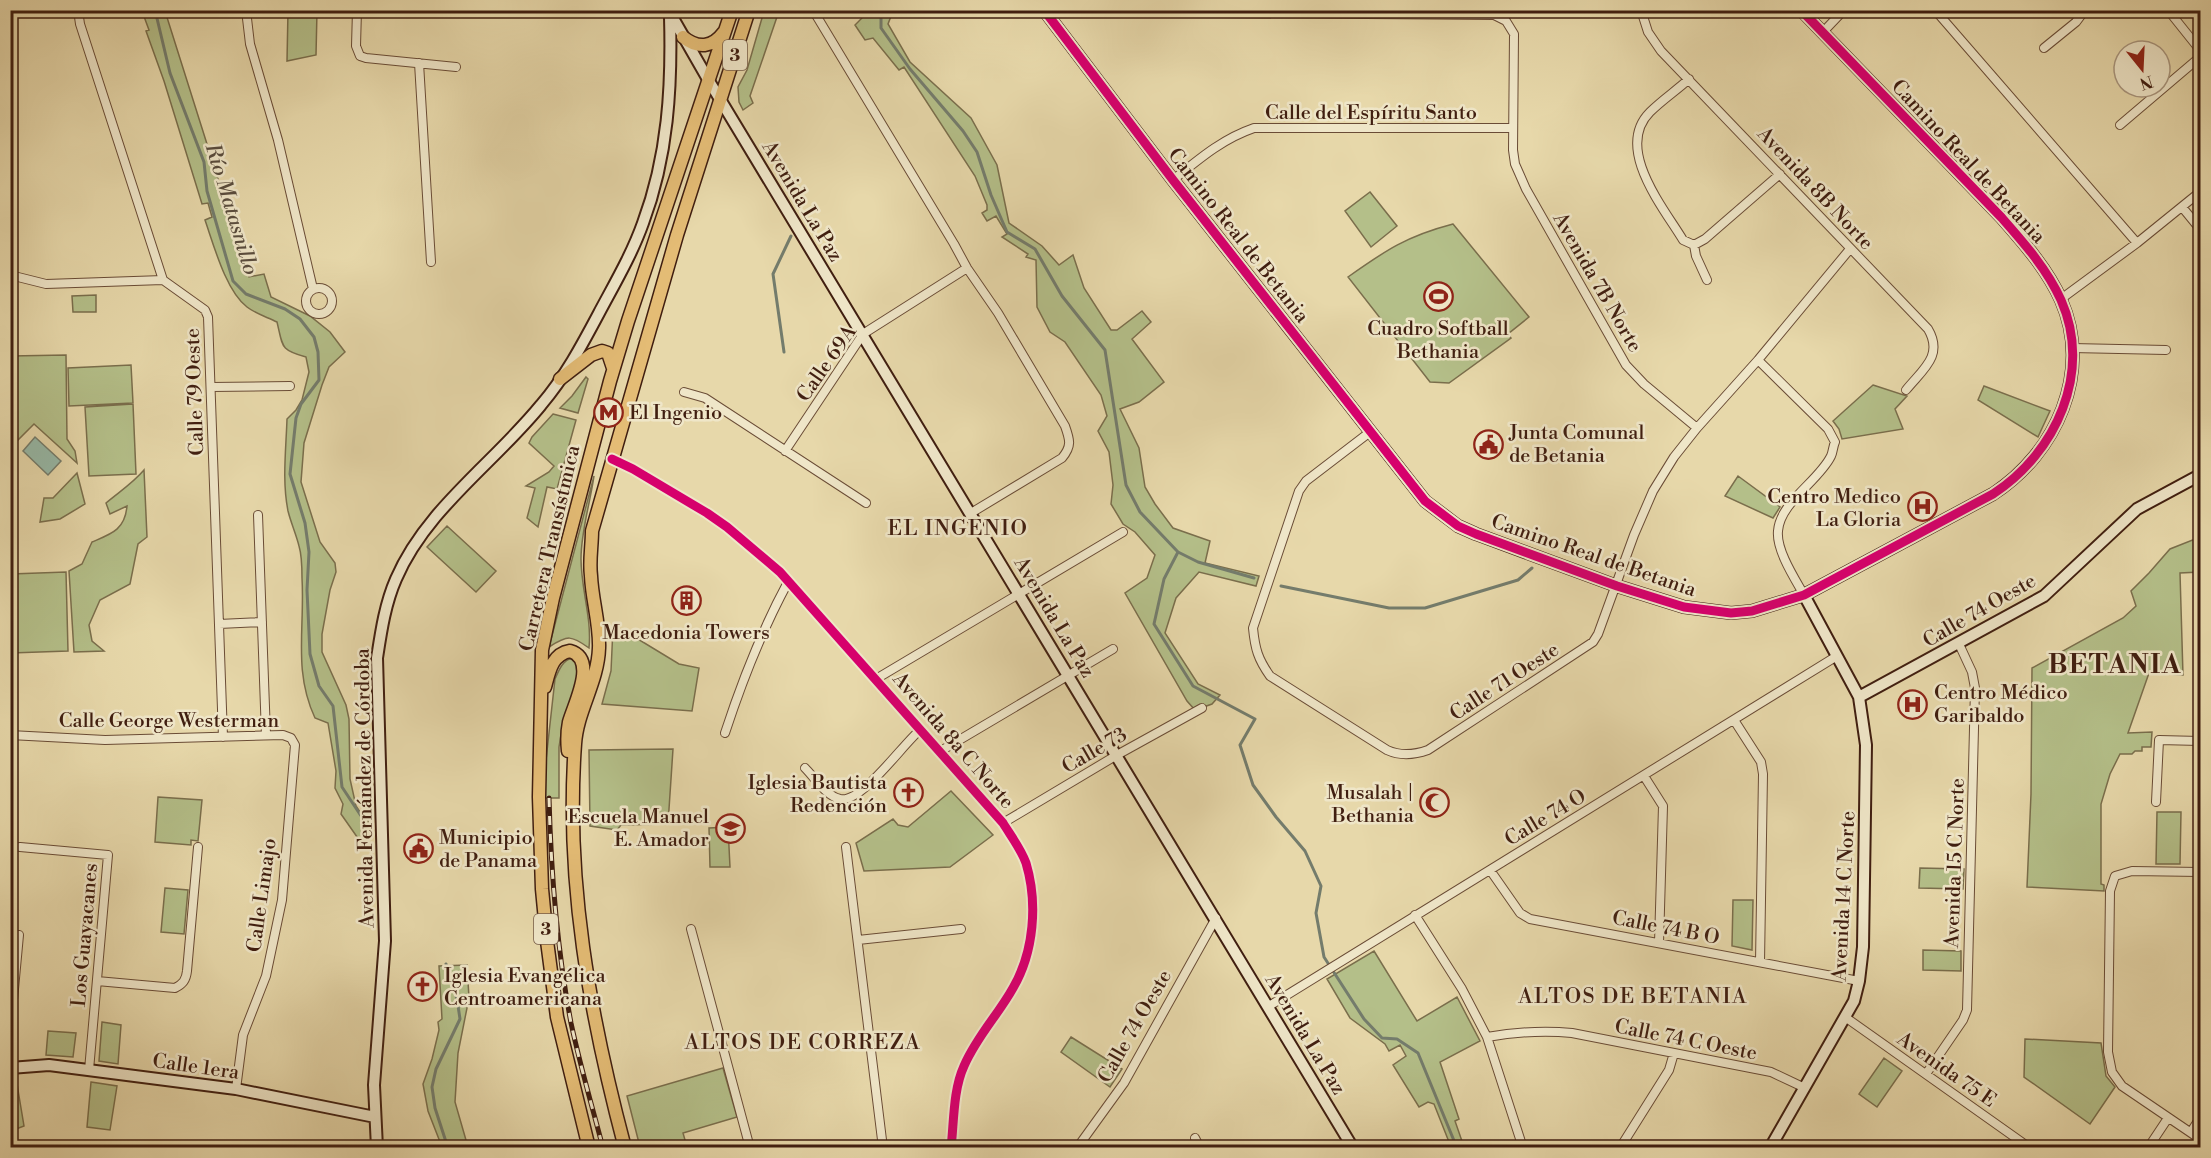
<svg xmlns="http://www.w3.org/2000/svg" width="2211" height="1158" font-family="'Libre Bodoni',serif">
	<rect width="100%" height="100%" fill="#e7d8aa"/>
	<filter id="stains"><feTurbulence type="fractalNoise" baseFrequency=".00333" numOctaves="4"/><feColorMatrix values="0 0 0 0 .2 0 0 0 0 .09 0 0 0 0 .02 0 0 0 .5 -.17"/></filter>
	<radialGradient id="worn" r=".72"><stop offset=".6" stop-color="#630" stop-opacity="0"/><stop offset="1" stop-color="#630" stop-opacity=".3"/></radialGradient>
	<path fill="#b4bf89" stroke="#7a6e4c" stroke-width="1.5" d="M142 11H165L249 277 264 274 271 297 310 316 330 332 345 352 329 367 322 385 304 443 301 482 320 542 335 563 336 572 330 590 322 634V652L346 705 349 719 350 779 356 806 362 815 368 816V845L362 844 341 814 343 804 335 788 336 771 328 723 315 718C293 671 305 628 302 578 302 568 302 556 299 546 296 534 291 523 288 511 282 481 286 450 287 419L296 410 302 400 309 372 306 357C280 350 283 347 277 322 267 317 256 314 247 307 226 291 214 246 205 220L212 217 208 203 202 204 164 81 146 31 149 30Z
		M288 11H317L316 55 287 61Z
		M764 11H779L750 96 753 103 743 110 739 102 738 87 747 70Z
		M859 11H893L888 24 910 62 971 118 997 165 1009 223 1042 246 1059 265 1073 255 1084 288 1111 330H1117L1142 311 1151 322 1132 339 1164 382 1139 402 1120 409 1139 448 1145 487 1155 504 1173 528 1210 541 1205 563 1259 576 1256 586 1199 572 1176 598 1165 633 1198 684 1220 695 1212 704 1195 710 1187 701 1125 593 1147 578 1155 555 1135 532 1123 524 1111 504 1113 485 1109 452 1098 431 1107 416 1101 395 1065 342 1050 332 1037 307 1036 260 1026 257 1028 254 1002 237 1007 234 996 216 987 221 982 213 987 210V205L975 176 904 67 899 70 873 38 865 40 855 25 863 17Z
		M1370 192 1397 226 1371 247 1345 211Z
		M1453 224 1529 317 1508 334 1511 338 1449 383 1430 382 1348 277C1386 250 1407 236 1453 224Z
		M96 295V312H73L72 296Z
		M66 355 67 439 75 451 77 463 34 424 15 443 13 442 11 444V356Z
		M131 365 133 403 69 406 68 368Z
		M586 377 588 379 578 413 560 408 572 396Z
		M1873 385 1907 396 1895 409 1903 429 1842 439 1839 429 1833 421Z
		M1984 386 2050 411 2038 437 1978 400Z
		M133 404 136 474 89 476 85 407Z
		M553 414 576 420 557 489 547 487 538 527 527 518 535 488 526 486 549 472 554 466 529 443 532 437Z
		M144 470 147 537 138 544 130 584 100 600 89 625 92 641 104 651 74 652 69 571 82 564 92 542C111 534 125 530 127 506L110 514 106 503C119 492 133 483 144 470Z
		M77 473 85 504 60 519 40 522 44 498H53Z
		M594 476C590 504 581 531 581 559 581 589 592 618 589 648 571 635 568 635 549 647Z
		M1738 476 1780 507 1773 518 1725 496Z
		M447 526 496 571 476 592 427 547Z
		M2200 537V572L2180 573 2183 675 2149 673 2128 733 2152 732 2151 747H2142V751H2135L2132 754H2120L2110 774 2101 804V884L2104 885V891L2027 887 2031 794 2032 668 2123 618 2136 606 2131 591 2149 573 2170 549Z
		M66 572 68 651 11 653V574Z
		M613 628 628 633 679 664 699 668 692 711 602 704 611 671Z
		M572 658 576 660 580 670 562 728 559 747V798H545V769L555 679C559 670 562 661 572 658Z
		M673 749 668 824 621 825 617 830 590 826 589 750Z
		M951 791 993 835 950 867 864 871 856 843 893 819 898 825 908 827Z
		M158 797 202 800 198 841 191 840V845L155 842Z
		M2157 812H2181L2180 864H2156Z
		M728 827 730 867H710L709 828Z
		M1920 868 1964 869 1963 889 1919 888Z
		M165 888 188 890 184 934 161 932Z
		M1733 900H1753L1752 950 1732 946Z
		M1923 950 1961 951V971L1923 970Z
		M1374 951 1417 1021 1457 997 1480 1041 1440 1062 1459 1119 1455 1121 1464 1147H1451L1434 1104 1428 1102 1419 1107 1393 1065 1406 1056 1400 1045 1389 1051 1385 1044 1350 1018 1327 979Z
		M467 965 469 998 458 1053 455 1102 468 1147H442L428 1111 423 1084 432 1059 439 1030 438 1022 442 1019 439 966Z
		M102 1022 121 1025 118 1064 99 1061Z
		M48 1031 76 1033 73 1057 46 1055Z
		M1071 1037 1122 1069 1110 1087 1061 1052Z
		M2025 1039 2101 1043 2106 1076 2115 1087 2090 1124 2024 1077Z
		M1884 1058 1902 1071 1877 1107 1859 1094Z
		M723 1068 737 1117 683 1133 687 1147H640L627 1096Z
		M16 1078 24 1126 11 1131V1080Z
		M91 1082 117 1086 110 1130 87 1127Z"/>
	<path fill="#97baa9" stroke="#747c6c" stroke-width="1.5" d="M35 437 61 461 48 475 23 451Z"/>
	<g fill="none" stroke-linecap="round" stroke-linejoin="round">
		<path stroke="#747c6c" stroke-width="3" d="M155 10 170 73 204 162 207 191 233 281 246 294 285 309 300 319 314 337 318 352 319 380 301 404 296 418 290 474 305 523 309 552 307 590 310 654 319 686 333 706 342 787 367 825
			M881 10V28L910 69 963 131 977 152 991 195 1007 232 1035 249 1062 296 1105 350 1126 485 1140 512 1178 552 1164 579 1154 624 1193 686 1255 719 1240 745 1253 785 1276 817 1305 851 1321 886 1316 913 1324 957 1364 1019 1382 1038 1397 1039 1418 1053 1457 1148
			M2014 14 2015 10
			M784 352 773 274 791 236
			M1178 552 1198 562 1254 578
			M1281 586 1389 608H1425L1518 580 1532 568
			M446 964 457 999 460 1019 436 1069 432 1087 435 1108 448 1148"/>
		<defs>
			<path id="street" d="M78 10 80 24 163 280 205 310 208 317 223 737
				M246 10 250 44 278 140 313 289
				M357 10 356 46 360 56 366 58 456 67
				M813 10 954 244 967 268 998 313 1065 426C1070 440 1072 446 1062 458L971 513
				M1207 10 1219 13 1494 15 1506 21 1514 34 1513 150 1515 164 1526 189 1626 365 1644 384 1697 428
				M1641 10 1648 32 1661 51 1928 329C1944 356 1922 370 1906 390
				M1935 10 2137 243
				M2168 10 2200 50
				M1822 33 1844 10
				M2044 48 2076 22 2085 10
				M419 63 431 262
				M1689 79C1677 90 1662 100 1650 112 1614 148 1663 207 1683 240L1694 245
				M2120 125 2200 57
				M1173 180C1199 159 1222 139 1254 128H1513
				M2182 207 2200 229
				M1694 245 1705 239 1780 174
				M1694 245 1696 256 1707 280
				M10 275 46 284 163 280
				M306 301a13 13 0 1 1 26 0a13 13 0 1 1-26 0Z
				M2061 299 2137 243 2200 192
				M2072 348 2166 350
				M1758 360 1828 429 1835 442C1833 446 1833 452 1831 456 1819 481 1780 502 1778 531 1776 550 1795 579 1804 595
				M211 387 290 386
				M684 392 705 398 866 503
				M1370 432 1306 481 1299 491 1253 628C1255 649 1258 659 1270 676L1387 750C1400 756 1414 755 1428 750L1593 642 1598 634 1634 535 1653 491 1674 457 1697 428 1758 360 1850 249
				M785 451 863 334 967 268
				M612 459 633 469 707 513 727 527 780 572 1003 823C1011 836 1021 849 1026 863 1038 903 1034 952 1013 988 998 1015 977 1036 964 1066 953 1090 954 1122 951 1148
				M258 515 266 735
				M219 624 262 622
				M876 679 1123 532
				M1734 720 1761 762 1763 774 1760 962
				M725 733C742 681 762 630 788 582
				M10 735 105 740 283 735 291 738 295 745 282 900 266 976 243 1035 236 1089
				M939 752 1113 649
				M805 768C815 778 826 796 840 799 861 804 903 744 920 730
				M1644 776 1663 806 1659 943
				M2156 802 2159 740 2200 741
				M1003 823 1117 755 1202 708
				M20 847 108 855 89 1070
				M846 847 883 1148
				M1490 870 1520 913 1530 919 1859 981
				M2200 872 2132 871 2115 876 2110 891 2108 1052 2112 1072 2122 1086 2200 1139
				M1415 915 1462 989 1487 1037 1523 1148
				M691 929 750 1148
				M858 940 961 929
				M97 981 175 988C183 984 186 980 187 971L198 847
				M1269 1006 1837 656
				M1845 1017 2030 1148
				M10 1032 19 935
				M1487 1037C1516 1032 1542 1030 1572 1033L1771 1072 1805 1088
				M1926 1074 1963 1020 1967 1010 1975 688 1972 672 1959 644
				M2191 1132 2200 1118
				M1195 1138 1200 1148
				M1077 1148 1124 1083 1216 918
				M1620 1148 1669 1070 1674 1053
				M2148 1148 2168 1118"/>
			<path id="secondary" d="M1044 10 1173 180 1425 501 1458 526 1476 534 1617 586 1684 607 1731 613 1752 611 1804 595 1993 494C2056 453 2093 372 2061 300 2047 269 2024 243 2002 218L1801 10
				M670 13 709 81 1353 1148
				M1859 697 2044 596 2137 509 2200 475
				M10 1068 49 1065 236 1089 375 1117
				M377 1148 374 1085 385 941 377 658C381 632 385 604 396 579 426 509 494 463 541 405 565 377 582 345 599 313 615 283 632 254 643 223 668 156 672 87 670 17
				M1770 1148 1854 1001 1859 981 1863 947 1866 745 1859 697 1804 595"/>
			<path id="primary" d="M683 37C698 49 712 48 724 32
				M560 379 591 355 602 351 608 353 613 368
				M545 687C549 672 552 654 570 651 598 659 574 704 569 722 567 732 567 741 568 751
				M589 1148 557 1017 547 941 542 889 539 797 542 650 553 598 610 381 628 321 732 10
				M625 1148C590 1016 565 881 575 744 577 711 598 682 599 648 600 624 592 600 591 576 589 561 592 546 592 531L677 235 749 10"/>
		</defs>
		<use href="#street" stroke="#6a4c36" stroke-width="10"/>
		<use href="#secondary" stroke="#401e10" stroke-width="14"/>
		<use href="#primary" stroke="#401e10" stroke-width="15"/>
		<use href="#street" stroke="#efe6c8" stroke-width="8"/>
		<use href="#secondary" stroke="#efe6c8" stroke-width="10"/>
		<use href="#primary" stroke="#e4bc75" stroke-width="12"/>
		<defs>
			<path id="rail" d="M549 798C551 873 557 949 571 1023 580 1065 592 1106 603 1148"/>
		</defs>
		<use href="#rail" stroke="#401e10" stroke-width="5"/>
		<use href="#rail" stroke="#efe6c8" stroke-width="3" stroke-dasharray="9" stroke-linecap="butt"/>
		<defs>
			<path id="cycleway" d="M1044 10 1173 180 1425 501 1458 526 1476 534 1617 586 1684 607 1731 613 1752 611 1804 595 1993 494C2056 453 2093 372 2061 300 2047 269 2024 243 2002 218L1801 10
				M612 459 633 469 707 513 727 527 780 572 1003 823C1011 836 1021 849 1026 863 1038 903 1034 952 1013 988 998 1015 977 1036 964 1066 953 1090 954 1122 951 1148"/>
		</defs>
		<use href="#cycleway" stroke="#efe6c8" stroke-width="13"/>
		<use href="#cycleway" stroke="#d6006c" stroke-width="9"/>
	</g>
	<defs>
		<symbol id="stadium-ring" viewBox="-11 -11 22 22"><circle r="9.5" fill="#efe6c8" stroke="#8f2418" stroke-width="1.5"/><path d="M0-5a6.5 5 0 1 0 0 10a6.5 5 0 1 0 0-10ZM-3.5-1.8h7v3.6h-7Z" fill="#8f2418"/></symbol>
		<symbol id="metro-ring" viewBox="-11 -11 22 22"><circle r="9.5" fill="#efe6c8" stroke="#8f2418" stroke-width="1.5"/><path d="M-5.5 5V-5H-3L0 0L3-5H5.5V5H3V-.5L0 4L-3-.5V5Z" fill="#8f2418"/></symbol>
		<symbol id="civic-ring" viewBox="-11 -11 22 22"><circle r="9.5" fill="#efe6c8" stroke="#8f2418" stroke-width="1.5"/><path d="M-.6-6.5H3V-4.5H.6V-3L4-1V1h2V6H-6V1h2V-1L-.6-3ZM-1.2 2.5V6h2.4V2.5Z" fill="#8f2418"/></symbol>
		<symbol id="hospital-ring" viewBox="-11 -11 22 22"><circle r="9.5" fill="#efe6c8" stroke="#8f2418" stroke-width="1.5"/><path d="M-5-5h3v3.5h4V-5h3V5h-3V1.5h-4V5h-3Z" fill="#8f2418"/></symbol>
		<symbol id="building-ring" viewBox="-11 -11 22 22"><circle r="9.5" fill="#efe6c8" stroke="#8f2418" stroke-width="1.5"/><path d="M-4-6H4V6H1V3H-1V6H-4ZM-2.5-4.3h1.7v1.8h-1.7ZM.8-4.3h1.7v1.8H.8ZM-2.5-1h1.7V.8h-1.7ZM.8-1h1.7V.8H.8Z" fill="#8f2418"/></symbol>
		<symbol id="church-ring" viewBox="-11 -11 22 22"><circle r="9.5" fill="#efe6c8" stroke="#8f2418" stroke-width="1.5"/><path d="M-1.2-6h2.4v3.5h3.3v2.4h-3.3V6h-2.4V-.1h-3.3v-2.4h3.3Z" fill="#8f2418"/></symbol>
		<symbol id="mosque-ring" viewBox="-11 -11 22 22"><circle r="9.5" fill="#efe6c8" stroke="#8f2418" stroke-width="1.5"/><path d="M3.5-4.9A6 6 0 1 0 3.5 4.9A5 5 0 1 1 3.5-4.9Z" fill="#8f2418"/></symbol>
		<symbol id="school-ring" viewBox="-11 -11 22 22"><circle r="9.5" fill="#efe6c8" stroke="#8f2418" stroke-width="1.5"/><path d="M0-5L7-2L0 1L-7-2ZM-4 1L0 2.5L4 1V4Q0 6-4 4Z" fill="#8f2418"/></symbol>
	</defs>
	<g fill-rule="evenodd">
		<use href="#stadium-ring" x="1422" y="280" width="33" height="33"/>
		<use href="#metro-ring" x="592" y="396" width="33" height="33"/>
		<use href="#civic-ring" x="1472" y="428" width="33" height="33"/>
		<use href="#hospital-ring" x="1906" y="490" width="33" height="33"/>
		<use href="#building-ring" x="670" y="584" width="33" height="33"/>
		<use href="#hospital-ring" x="1896" y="688" width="33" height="33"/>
		<use href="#church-ring" x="892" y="776" width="33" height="33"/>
		<use href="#mosque-ring" x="1418" y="786" width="33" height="33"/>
		<use href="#school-ring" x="714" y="812" width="33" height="33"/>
		<use href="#civic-ring" x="402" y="832" width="33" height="33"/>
		<use href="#church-ring" x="406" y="970" width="33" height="33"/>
	</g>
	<g text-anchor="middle" stroke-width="5" stroke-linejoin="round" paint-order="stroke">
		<g fill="#efe6c8" stroke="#745a47" stroke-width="1.5">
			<rect x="723" y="40" width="24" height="30" rx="4.5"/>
			<rect x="534" y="914" width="24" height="30" rx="4.5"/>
		</g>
		<g font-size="18" font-weight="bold" fill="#401e10">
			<text x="735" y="61">3</text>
			<text x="546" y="935">3</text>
		</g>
		<g font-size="20" fill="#401e10" stroke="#efe6c8">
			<text x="1371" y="119">Calle del Espíritu Santo</text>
			<text transform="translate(1969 161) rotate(47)" y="7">Camino Real de Betania</text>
			<text transform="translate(1816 188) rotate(47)" y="7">Avenida 8B Norte</text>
			<text transform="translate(803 201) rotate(59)" y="7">Avenida La Paz</text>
			<text transform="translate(1239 235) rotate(52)" y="7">Camino Real de Betania</text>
			<text transform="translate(1598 282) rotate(60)" y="7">Avenida 7B Norte</text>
			<text transform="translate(826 363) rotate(-55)" y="7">Calle 69A</text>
			<text transform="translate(194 392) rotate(-92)" y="7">Calle 79 Oeste</text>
			<text transform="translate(549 548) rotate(-77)" y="7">Carretera Transístmica</text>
			<text transform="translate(1594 555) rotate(19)" y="7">Camino Real de Betania</text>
			<text transform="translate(1979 610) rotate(-30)" y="7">Calle 74 Oeste</text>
			<text transform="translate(1055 617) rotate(59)" y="7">Avenida La Paz</text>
			<text transform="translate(1504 681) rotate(-33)" y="7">Calle 71 Oeste</text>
			<text x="169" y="727">Calle George Westerman</text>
			<text transform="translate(954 740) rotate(49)" y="7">Avenida 8a C Norte</text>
			<text transform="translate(1094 750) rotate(-30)" y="7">Calle 73</text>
			<text transform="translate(364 788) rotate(-91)" y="7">Avenida Fernández de Córdoba</text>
			<text transform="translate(1545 817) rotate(-31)" y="7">Calle 74 O</text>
			<text transform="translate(1954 863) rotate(-88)" y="7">Avenida 15 C Norte</text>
			<text transform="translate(261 895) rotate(-82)" y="7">Calle Limajo</text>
			<text transform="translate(1843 896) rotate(-87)" y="7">Avenida 14 C Norte</text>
			<text transform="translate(1666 927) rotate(11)" y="7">Calle 74 B O</text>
			<text transform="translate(84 935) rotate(-85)" y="7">Los Guayacanes</text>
			<text transform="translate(1134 1026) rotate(-60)" y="7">Calle 74 Oeste</text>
			<text transform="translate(1306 1034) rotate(59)" y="7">Avenida La Paz</text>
			<text transform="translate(1686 1039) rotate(11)" y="7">Calle 74 C Oeste</text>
			<text transform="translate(196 1066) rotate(8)" y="7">Calle 1era</text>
			<text transform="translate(1947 1069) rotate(35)" y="7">Avenida 75 E</text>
		</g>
		<g font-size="20" fill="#401e10" stroke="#efe6c8" text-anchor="start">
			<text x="1438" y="335" text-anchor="middle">Cuadro Softball<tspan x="1438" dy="23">Bethania</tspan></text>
			<text x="629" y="419">El Ingenio</text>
			<text x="1509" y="439">Junta Comunal<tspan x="1509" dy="23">de Betania</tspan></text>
			<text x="1901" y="503" text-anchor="end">Centro Medico<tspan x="1901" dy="23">La Gloria</tspan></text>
			<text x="686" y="639" text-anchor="middle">Macedonia Towers</text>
			<text x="1934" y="699">Centro Médico<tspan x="1934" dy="23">Garibaldo</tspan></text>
			<text x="887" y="789" text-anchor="end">Iglesia Bautista<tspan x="887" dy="23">Redención</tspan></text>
			<text x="1414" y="799" text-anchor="end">Musalah |<tspan x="1414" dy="23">Bethania</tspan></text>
			<text x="709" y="823" text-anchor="end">Escuela Manuel<tspan x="709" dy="23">E. Amador</tspan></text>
			<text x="439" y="844">Municipio<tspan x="439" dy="23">de Panama</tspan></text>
			<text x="444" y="982">Iglesia Evangélica<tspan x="444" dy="23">Centroamericana</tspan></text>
		</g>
		<g font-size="21" font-style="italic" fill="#5a4d3e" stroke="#efe6c8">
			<text transform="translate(232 209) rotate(73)" y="7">Río Matasnillo</text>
		</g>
		<g font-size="21" letter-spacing="1.5" fill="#401e10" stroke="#efe6c8">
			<text x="958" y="535">EL INGENIO</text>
			<text x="1633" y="1003">ALTOS DE BETANIA</text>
			<text x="803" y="1049">ALTOS DE CORREZA</text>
		</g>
		<g font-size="26" font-weight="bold" letter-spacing="1.5" fill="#401e10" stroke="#efe6c8">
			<text x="2115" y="673">BETANIA</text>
		</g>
	</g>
	<rect width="2211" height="1158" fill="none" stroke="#e7d8aa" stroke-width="36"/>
	<rect x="12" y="12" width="2187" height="1134" fill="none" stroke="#401e10" stroke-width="3"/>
	<rect x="18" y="18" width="2175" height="1122" fill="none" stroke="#401e10" stroke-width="1.5"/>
	<g transform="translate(2142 69) rotate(162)"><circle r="28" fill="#efe6c8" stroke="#a9967e" stroke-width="1.5"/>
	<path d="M0-4.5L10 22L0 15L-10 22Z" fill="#8f2418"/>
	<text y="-9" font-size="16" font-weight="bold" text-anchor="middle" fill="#401e10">N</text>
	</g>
	<rect width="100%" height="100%" filter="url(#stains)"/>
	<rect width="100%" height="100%" fill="url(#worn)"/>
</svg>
